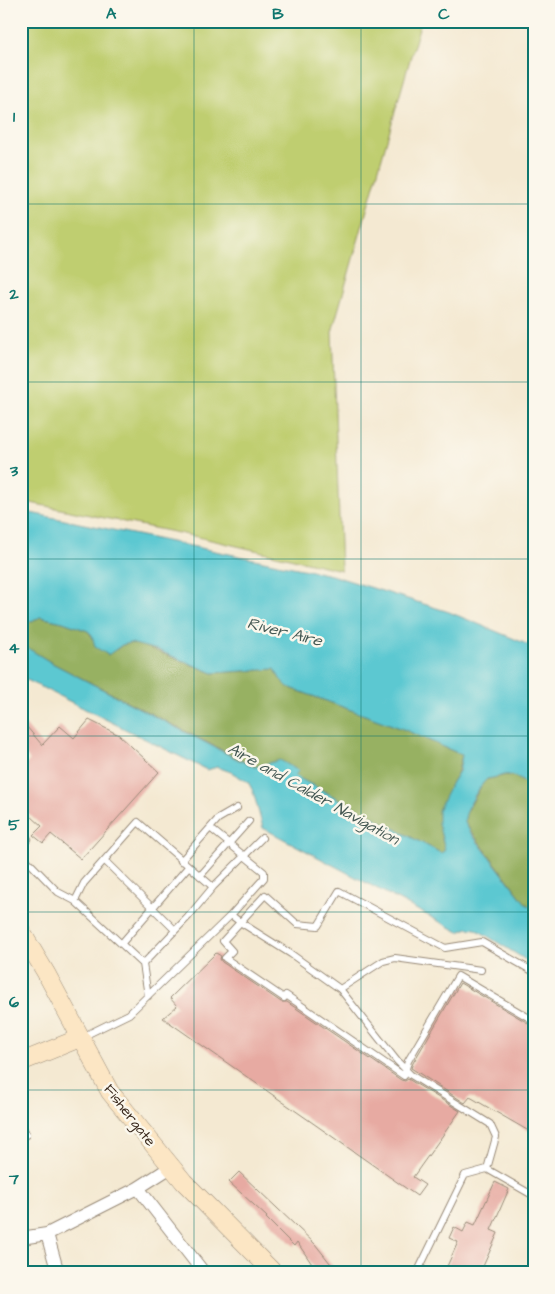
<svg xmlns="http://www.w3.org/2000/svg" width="555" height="1294" font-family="'Architects Daughter',sans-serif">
	<rect width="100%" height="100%" fill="#fbf7ec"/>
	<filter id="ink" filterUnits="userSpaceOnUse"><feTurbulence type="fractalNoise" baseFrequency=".02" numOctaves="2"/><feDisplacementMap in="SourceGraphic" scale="10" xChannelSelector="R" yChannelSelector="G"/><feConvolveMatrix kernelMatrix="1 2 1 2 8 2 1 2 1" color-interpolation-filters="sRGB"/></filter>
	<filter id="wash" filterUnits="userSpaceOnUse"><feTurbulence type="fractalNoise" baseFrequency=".0096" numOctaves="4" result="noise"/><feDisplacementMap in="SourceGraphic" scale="20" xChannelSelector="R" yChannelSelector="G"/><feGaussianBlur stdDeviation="1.12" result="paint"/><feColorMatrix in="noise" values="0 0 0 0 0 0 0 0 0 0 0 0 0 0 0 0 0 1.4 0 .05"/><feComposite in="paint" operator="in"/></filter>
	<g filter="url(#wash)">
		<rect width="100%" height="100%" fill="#f4e9d2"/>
		<path fill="#bfce70" stroke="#7d7c47" d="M21 21H421L332 332 341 570 198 537 21 501Z"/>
		<path fill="#97b162" stroke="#696e40" d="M40 617 63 622 88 631 93 638 116 650 122 645 130 643 143 646 213 673 275 669 280 679 288 687 403 729 462 755 457 774 452 782 441 835 445 850 441 853 301 779 294 775 298 771 269 764 255 767 52 663 21 644V619L32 622Z
			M505 775 516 777 534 790V909L526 904 465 823V815L484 781C490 777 498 778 505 775Z"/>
		<path fill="#5cc8d1" stroke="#4c7978" d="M21 511 331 575 449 612 534 647V790C526 784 514 773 504 775 498 777 493 778 487 779 480 785 463 813 465 822 466 826 469 829 471 833L526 904 534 909V965L476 929 468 928 459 932 263 828 253 791 248 782 231 772 217 767 207 770 21 677V644L52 663 239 760 255 767 280 760 299 771 295 775 301 779 441 853 445 850 438 823V810L452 782 459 771 462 755 403 729 288 687 280 679 275 669 213 673 157 650 130 643 122 645 108 655 95 647 92 635 88 631 63 622 40 617 32 622 21 619Z"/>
		<g id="blocks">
			<path fill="#e7aaa2" d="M21 720 42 745 60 726 74 738 89 720 119 735 159 772 81 859 51 834 43 843 33 835 42 826 21 807V770L30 760 21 751Z
				M216 953 221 956 220 959 222 962 281 1002H287L401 1080 405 1081 408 1079 460 1111 413 1177 425 1185 417 1196 163 1018 177 1006 170 998Z
				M460 983 528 1023H534V1134L470 1097 465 1103 411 1068 413 1063Z
				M239 1172 315 1244 338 1273H318L297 1242 294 1246 266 1218 267 1217 229 1182Z
				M495 1182 509 1189 491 1230 498 1233 480 1273H444L458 1242 449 1238 454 1227 463 1232 468 1222 475 1225Z"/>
		</g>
	</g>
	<g filter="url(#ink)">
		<use href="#blocks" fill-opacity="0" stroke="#988a78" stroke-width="1"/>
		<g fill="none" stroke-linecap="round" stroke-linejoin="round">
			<defs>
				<path id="lane" d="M210 828 264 872V878L231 915
					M21 846 28 839
					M21 854 58 892 75 901
					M105 861 175 930
					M181 861 218 819 237 808
					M200 876 249 821
					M213 887 262 838
					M121 944 188 867
					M143 964 75 901 84 883 138 822 213 887 188 917 143 964 148 996
					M534 972 482 942 445 948 339 891 318 926 297 924 265 895 223 941 232 951 225 958 284 998 286 995 404 1076 408 1061 458 976 531 1019 534 1014
					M340 989 383 961 395 958 481 970
					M82 1037 129 1014 231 915 240 922 291 954 340 989 397 1061 411 1075 490 1124 496 1137 487 1169
					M21 1126 26 1135
					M422 1273 420 1267 465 1175 487 1169 534 1196"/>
				<path id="street" d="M138 1188 204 1273
					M47 1234 58 1273
					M21 1238 47 1234 138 1188 171 1167"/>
				<path id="secondary" d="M21 931 46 973 110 1092 184 1182 274 1273
					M21 1062 80 1038"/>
			</defs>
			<use href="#lane" stroke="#988a78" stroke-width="8"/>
			<use href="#street" stroke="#988a78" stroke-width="14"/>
			<use href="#secondary" stroke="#988a78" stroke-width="19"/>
			<use href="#lane" stroke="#fff" stroke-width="6"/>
			<use href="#street" stroke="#fff" stroke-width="12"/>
			<use href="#secondary" stroke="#fce6c4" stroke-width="18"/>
		</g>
	</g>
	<path fill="none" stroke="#0f766e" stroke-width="1" stroke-opacity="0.55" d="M194 21V1273M361 21V1273M21 204H534M21 382H534M21 559H534M21 736H534M21 912H534M21 1090H534"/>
	<g text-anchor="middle" stroke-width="5" stroke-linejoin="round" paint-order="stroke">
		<g font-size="15" fill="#3b2a1e" stroke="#fbf7ec">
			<text transform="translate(130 1115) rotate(52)" y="5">Fishergate</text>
		</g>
		<g font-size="16" font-style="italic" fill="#455954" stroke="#fbf7ec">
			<text transform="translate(285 631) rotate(14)" y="6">River Aire</text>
			<text transform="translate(314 793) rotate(29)" y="6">Aire and Calder Navigation</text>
		</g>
	</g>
	<rect width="555" height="1294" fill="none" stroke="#fbf7ec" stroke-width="55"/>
	<rect x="28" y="28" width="500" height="1238" fill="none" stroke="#0f766e" stroke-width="2"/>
	<g font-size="16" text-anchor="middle" font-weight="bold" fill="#0f766e">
		<text x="111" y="19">A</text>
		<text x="278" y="19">B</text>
		<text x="444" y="19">C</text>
		<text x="14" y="122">1</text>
		<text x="14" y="299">2</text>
		<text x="14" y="476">3</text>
		<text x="14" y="653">4</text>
		<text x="14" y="830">5</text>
		<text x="14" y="1007">6</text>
		<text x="14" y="1184">7</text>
	</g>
</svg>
